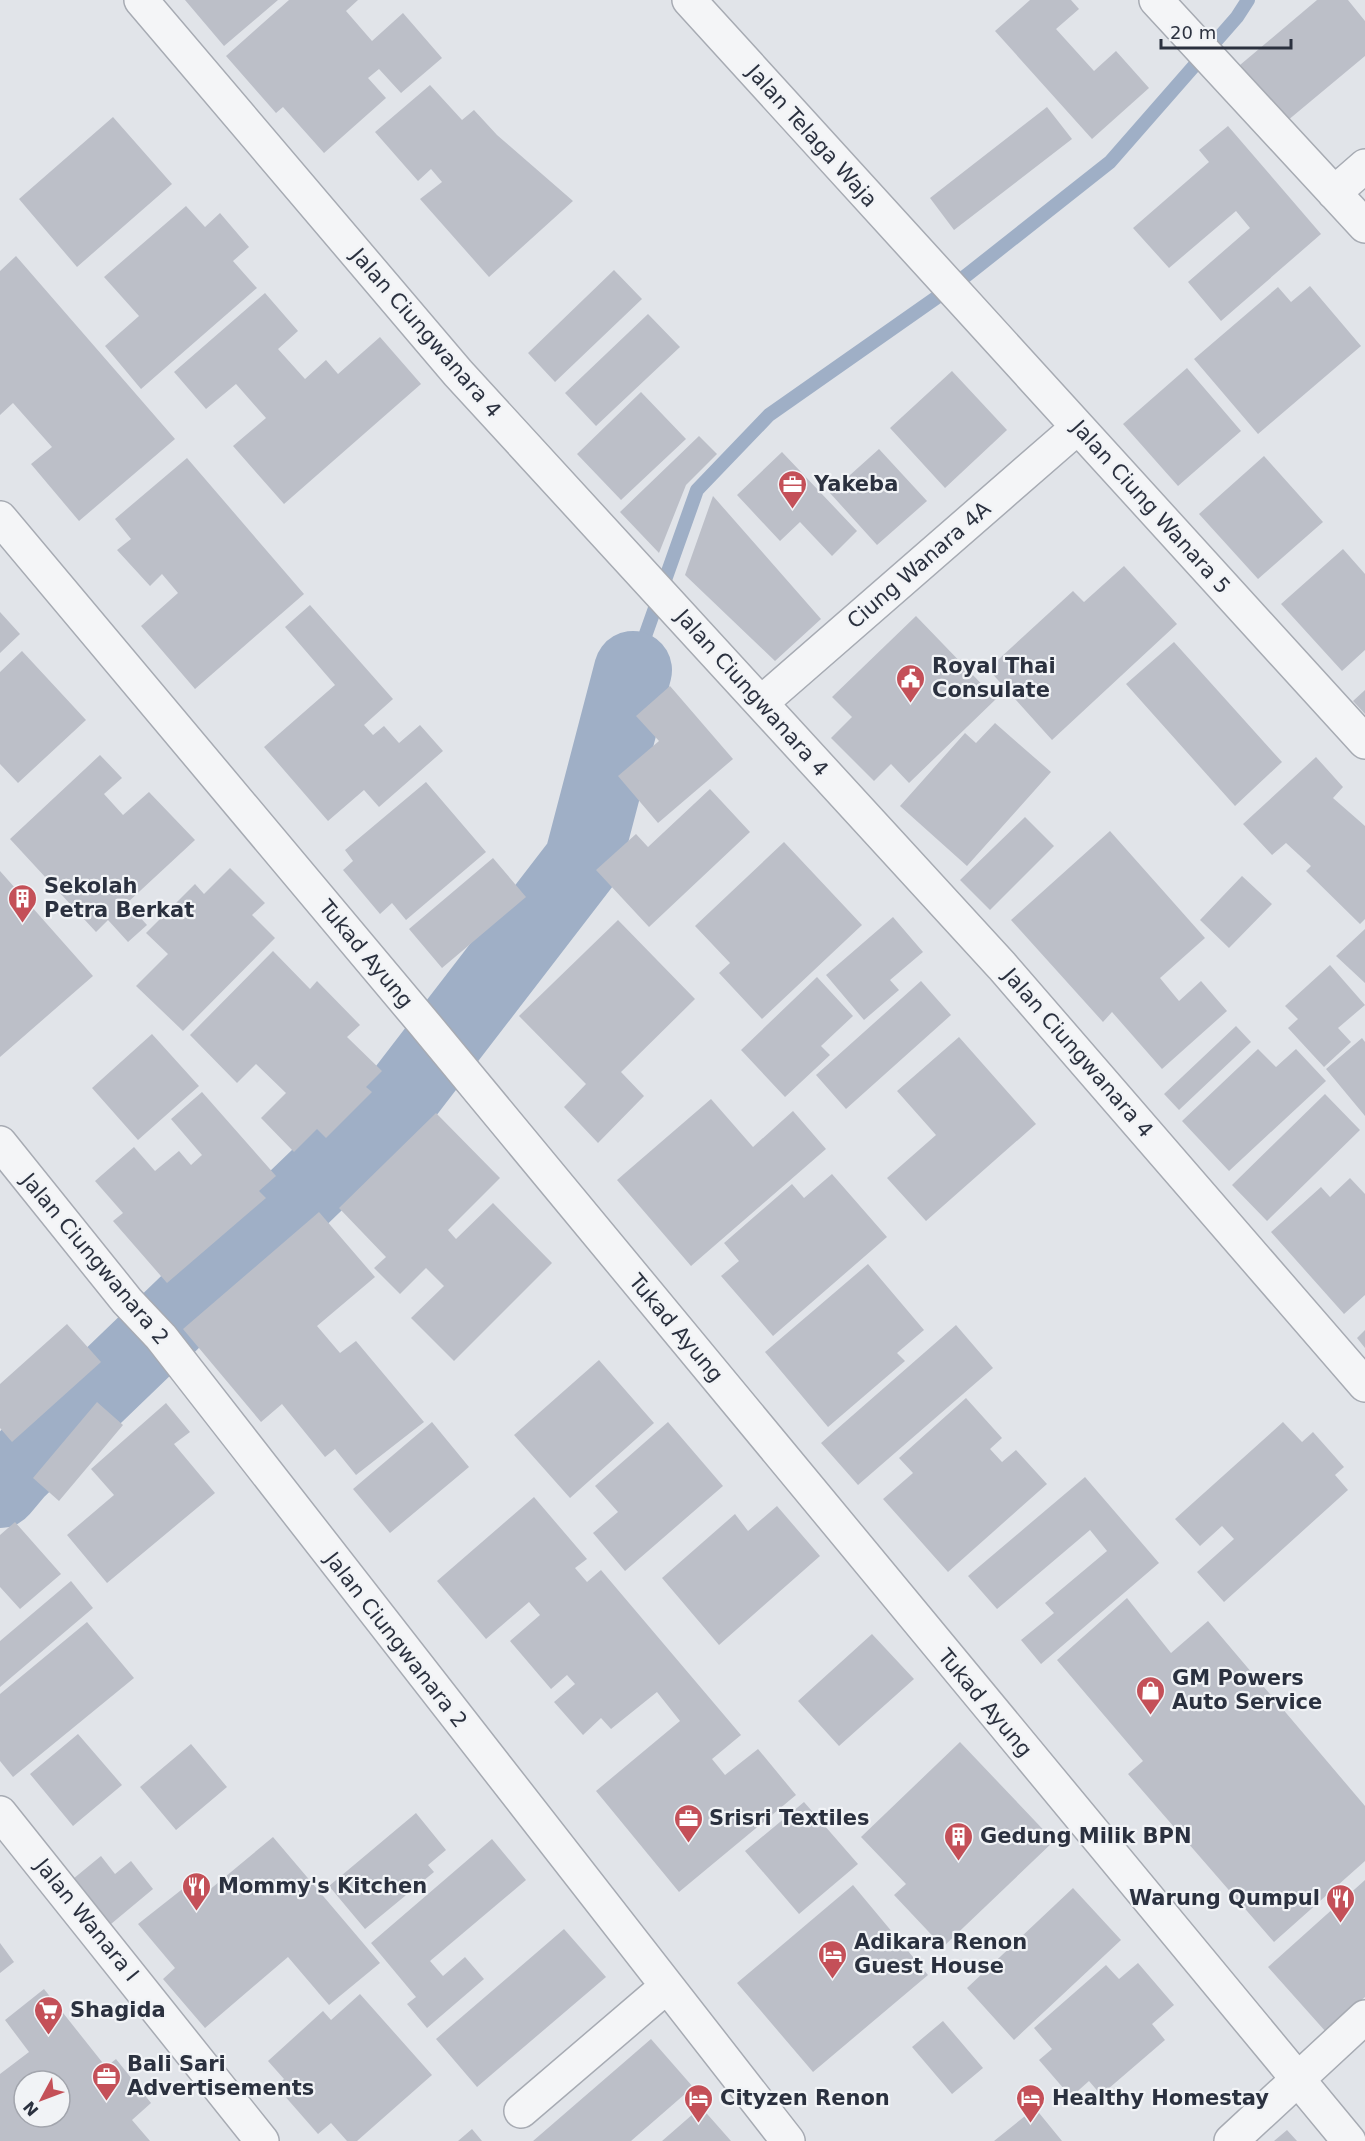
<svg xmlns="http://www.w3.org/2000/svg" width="1365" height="2141" font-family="'DejaVu Sans',sans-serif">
	<rect width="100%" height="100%" fill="#e1e4e9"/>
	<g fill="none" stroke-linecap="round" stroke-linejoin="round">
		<path stroke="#9fafc6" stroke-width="14" d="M633 670 697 490 769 415 953 286 1110 162 1237 17 1248 0"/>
		<path stroke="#9fafc6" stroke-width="78" d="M0 1489 16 1470 396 1104 583 861 633 670"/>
	</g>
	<path fill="#bcbfc8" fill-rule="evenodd" d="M185 0H278L224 46Z
		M289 0H358L346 11 372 41 403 13 442 58 401 93 379 69 368 78 386 98 324 153 283 107 276 113 226 56Z
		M1030 0H1071L1079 9 1056 29 1094 71 1116 51 1149 88 1092 139 995 31Z
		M1317 0H1348L1365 21V56L1287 121 1240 65Z
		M430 85 462 120 474 110 497 135 573 201 489 277 420 199 442 182 431 169 418 181 375 132Z
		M1047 107 1072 139 954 230 930 198Z
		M113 117 172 184 77 267 19 199Z
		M1228 126 1321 234 1221 321 1188 282 1250 228 1236 211 1169 268 1133 228 1209 162 1199 150Z
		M186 206 205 227 220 213 249 247 233 261 257 288 141 389 105 346 139 316 104 277Z
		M16 256 175 439 79 521 31 464 52 447 13 403 0 415V271Z
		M614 270 642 299 555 382 528 353Z
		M1310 286 1361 346 1258 434 1194 359 1278 287 1291 302Z
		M265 293 298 331 278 349 305 379 326 360 338 374 380 337 421 384 284 504 233 446 266 418 236 384 206 409 174 372Z
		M648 314 680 347 596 426 565 393Z
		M1187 368 1241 431 1178 486 1123 424Z
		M952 371 1007 430 945 488 890 428Z
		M641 392 686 439 621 500 577 454Z
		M699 436 717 454 686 485 659 553 620 512Z
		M879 449 927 501 877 545 830 493Z
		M782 452 857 531 832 556 800 522 780 541 737 495Z
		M1264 456 1323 522 1258 579 1199 514Z
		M187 458 304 594 195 689 141 626 178 593 162 574 150 586 117 550 131 539 115 519Z
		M713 496 821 619 775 661 685 575Z
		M1343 549 1365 574V650L1342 671 1281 604Z
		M1124 566 1177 624 1052 740 988 669 1073 591 1084 602Z
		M310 605 393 699 364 725 373 735 384 726 399 743 420 725 443 751 379 807 364 790 328 821 264 747 335 685 285 627Z
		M0 612 20 634 0 653Z
		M916 616 996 699 909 783 891 764 874 781 831 738 852 717 832 697Z
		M1174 642 1282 762 1235 806 1126 684Z
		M22 651 86 720 18 783 0 764V672Z
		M670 686 733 759 658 823 618 776 659 741 636 716Z
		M1365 690V714L1353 701Z
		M995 723 1051 772 967 866 900 806 965 733 976 743Z
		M100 755 122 778 104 794 123 815 149 792 195 840 127 903 147 925 128 942 108 920 96 932 10 839Z
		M1316 757 1343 787 1333 798 1365 826V919L1360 924 1306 871 1311 866 1286 843 1272 855 1243 824Z
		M426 782 486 852 406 920 392 903 380 914 343 870 353 861 345 850Z
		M710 789 750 832 649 927 596 870 636 834 648 847Z
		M1025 817 1054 846 990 910 960 880Z
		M1110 831 1205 938 1160 978 1179 1001 1201 981 1227 1011 1162 1069 1112 1012 1103 1022 1011 920Z
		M784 842 862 925 762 1019 719 973 730 963 695 926Z
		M493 858 526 897 442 968 409 929Z
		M230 868 265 903 252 915 275 938 183 1031 136 986 168 954 146 933 195 884 204 894Z
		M0 871 93 976 0 1057Z
		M1242 876 1272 904 1229 948 1200 920Z
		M893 917 923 952 890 980 899 990 864 1020 826 975Z
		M618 920 695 999 621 1072 644 1096 598 1143 564 1107 586 1084 519 1016Z
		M1365 929V983L1336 956Z
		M273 951 310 989 317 981 360 1025 347 1037 382 1071 366 1087 372 1092 326 1138 317 1129 294 1152 261 1118 286 1093 256 1064 237 1083 190 1035Z
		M1330 965 1365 1005 1338 1028 1351 1042 1324 1067 1288 1028 1298 1019 1285 1006Z
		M817 977 853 1016 821 1046 830 1055 785 1097 741 1050Z
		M921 981 951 1015 846 1109 816 1075Z
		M1236 1026 1251 1042 1179 1110 1164 1094Z
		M152 1034 199 1086 138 1140 92 1088Z
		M959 1037 1036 1124 926 1221 887 1178 936 1135 897 1091Z
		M1362 1038 1365 1042V1116L1326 1069Z
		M1258 1049 1276 1067 1296 1049 1326 1081 1229 1171 1182 1121Z
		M202 1092 276 1176 259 1191 266 1198 167 1283 113 1221 123 1213 95 1181 134 1147 155 1171 179 1151 191 1165 202 1155 171 1119Z
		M1325 1094 1360 1130 1267 1221 1232 1185Z
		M711 1099 753 1147 793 1111 826 1149 691 1266 617 1180Z
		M436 1113 500 1178 448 1230 456 1239 493 1203 552 1263 454 1361 411 1318 444 1286 426 1268 400 1294 374 1268 386 1257 339 1208Z
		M832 1174 887 1237 773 1336 721 1276 739 1261 724 1243 792 1184 804 1198Z
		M1350 1178 1365 1194V1295L1344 1314 1271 1232 1321 1187 1330 1197Z
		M319 1212 375 1277 317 1326 340 1353 356 1341 424 1422 356 1475 335 1449 325 1457 282 1404 261 1422 183 1329Z
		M868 1264 924 1330 897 1353 905 1361 828 1427 765 1352Z
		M67 1324 101 1362 12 1442 0 1428V1384Z
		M956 1325 993 1368 858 1485 821 1443Z
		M1365 1330V1348L1357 1338Z
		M599 1360 654 1423 570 1498 514 1435Z
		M966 1398 1002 1438 990 1449 1002 1462 1016 1450 1047 1484 948 1572 883 1499 913 1473 899 1458Z
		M97 1402 123 1425 59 1501 33 1478Z
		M166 1403 190 1432 174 1444 215 1493 107 1583 67 1535 114 1495 91 1469Z
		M432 1422 469 1467 390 1533 353 1489Z
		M668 1422 723 1486 625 1571 593 1533 618 1512 595 1486Z
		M1283 1422 1302 1442 1313 1432 1344 1467 1335 1475 1348 1490 1224 1602 1197 1572 1234 1539 1222 1526 1200 1546 1175 1519Z
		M1085 1477 1159 1563 1041 1664 1021 1640 1054 1613 1045 1603 1107 1551 1090 1530 997 1609 968 1576Z
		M534 1497 587 1559 575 1568 587 1582 601 1570 741 1735 712 1759 725 1775 758 1749 796 1795 679 1892 596 1791 680 1721 657 1692 611 1729 601 1718 583 1735 554 1702 575 1684 567 1675 551 1689 510 1641 540 1615 529 1602 486 1639 437 1581Z
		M777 1506 820 1556 719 1645 662 1578 735 1514 748 1531Z
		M15 1522 61 1574 20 1609 0 1587V1535Z
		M71 1581 93 1608 0 1687V1641Z
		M1127 1598 1171 1653 1208 1621 1365 1806V1861L1274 1942 1128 1774 1143 1761 1057 1660Z
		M87 1622 134 1678 13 1777 0 1761V1694Z
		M872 1634 914 1679 839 1746 798 1701Z
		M78 1734 122 1785 73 1826 30 1774Z
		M960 1742 1054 1841 943 1947 894 1895 906 1884 861 1837Z
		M191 1744 227 1787 176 1830 140 1787Z
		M804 1802 858 1864 799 1914 745 1851Z
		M416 1813 446 1850 428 1865 434 1872 365 1929 329 1886Z
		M273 1837 380 1963 329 2005 288 1957 205 2028 163 1979 175 1968 138 1924 185 1887 196 1901Z
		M492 1839 526 1880 430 1961 443 1976 465 1957 484 1979 427 2028 407 2004 416 1997 371 1943Z
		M101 1856 115 1874 131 1861 153 1889 111 1924 73 1879Z
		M1365 1880V1997L1326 2032 1268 1967Z
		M853 1885 928 1975 813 2072 737 1983Z
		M1073 1888 1121 1940 1014 2040 967 1988Z
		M564 1929 606 1977 477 2087 436 2039Z
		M0 1943 14 1962 0 1973Z
		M1138 1963 1174 2005 1152 2024 1165 2040 1101 2095 1089 2081 1071 2097 1039 2060 1052 2049 1034 2028 1106 1965 1119 1979Z
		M44 1989 106 2067 116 2059 151 2103 132 2120 150 2141H0V2074L29 2052 5 2020ZM24 2081H60V2117H24Z
		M360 1994 432 2075 357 2141H347L331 2123 318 2134 276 2086 284 2079 268 2061 323 2011 331 2020Z
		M943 2021 983 2068 952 2094 912 2047Z
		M651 2039 693 2087 631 2141H533Z
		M701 2107 731 2141H662Z
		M1035 2108 1062 2141H994Z
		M472 2129 482 2141H458Z
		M1287 2130 1297 2141H1274Z"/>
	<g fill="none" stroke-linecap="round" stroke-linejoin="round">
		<defs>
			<path id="minor" d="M141 0 458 373 1002 966 1365 1385
				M689 0 1365 742
				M1156 0 1365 226
				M1334 193 1365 166
				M0 518 422 1021 1349 2141
				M761 703 1078 427
				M0 1143 127 1301 161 1337 788 2141
				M0 1813 262 2141
				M521 2111 666 1987
				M1231 2141 1365 2017"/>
		</defs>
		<use href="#minor" stroke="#a7abb3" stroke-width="36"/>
		<use href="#minor" stroke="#f4f5f7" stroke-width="33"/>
	</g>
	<defs>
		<symbol id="office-pin" viewBox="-11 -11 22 30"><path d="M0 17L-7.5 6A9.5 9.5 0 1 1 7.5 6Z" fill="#c45058" stroke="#f1f3f6"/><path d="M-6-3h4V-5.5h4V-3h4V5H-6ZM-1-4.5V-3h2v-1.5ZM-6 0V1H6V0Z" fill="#fff"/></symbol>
		<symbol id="civic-pin" viewBox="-11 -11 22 30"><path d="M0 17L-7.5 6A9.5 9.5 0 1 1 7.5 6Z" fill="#c45058" stroke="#f1f3f6"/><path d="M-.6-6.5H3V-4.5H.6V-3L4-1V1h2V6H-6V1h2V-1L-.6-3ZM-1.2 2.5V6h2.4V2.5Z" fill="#fff"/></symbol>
		<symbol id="building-pin" viewBox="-11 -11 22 30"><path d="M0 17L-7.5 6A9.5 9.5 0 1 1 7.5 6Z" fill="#c45058" stroke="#f1f3f6"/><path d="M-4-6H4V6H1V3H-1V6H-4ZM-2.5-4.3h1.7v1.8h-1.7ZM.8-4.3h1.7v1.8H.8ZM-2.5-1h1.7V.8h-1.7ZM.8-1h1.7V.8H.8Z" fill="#fff"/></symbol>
		<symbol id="shop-pin" viewBox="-11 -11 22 30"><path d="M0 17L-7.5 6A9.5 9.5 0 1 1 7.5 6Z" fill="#c45058" stroke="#f1f3f6"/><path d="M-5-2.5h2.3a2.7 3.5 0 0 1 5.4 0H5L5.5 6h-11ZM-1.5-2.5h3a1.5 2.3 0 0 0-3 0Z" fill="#fff"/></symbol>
		<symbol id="restaurant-pin" viewBox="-11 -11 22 30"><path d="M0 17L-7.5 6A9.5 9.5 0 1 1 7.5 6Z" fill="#c45058" stroke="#f1f3f6"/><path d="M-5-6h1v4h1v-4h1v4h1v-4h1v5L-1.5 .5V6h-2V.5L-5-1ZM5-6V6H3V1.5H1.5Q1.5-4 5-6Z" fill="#fff"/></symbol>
		<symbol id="hotel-pin" viewBox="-11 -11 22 30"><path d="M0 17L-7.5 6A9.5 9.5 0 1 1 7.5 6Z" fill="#c45058" stroke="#f1f3f6"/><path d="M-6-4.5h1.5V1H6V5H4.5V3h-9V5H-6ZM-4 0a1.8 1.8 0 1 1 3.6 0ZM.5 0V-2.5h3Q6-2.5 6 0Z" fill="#fff"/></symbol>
		<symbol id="supermarket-pin" viewBox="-11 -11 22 30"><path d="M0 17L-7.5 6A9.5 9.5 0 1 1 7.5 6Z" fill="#c45058" stroke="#f1f3f6"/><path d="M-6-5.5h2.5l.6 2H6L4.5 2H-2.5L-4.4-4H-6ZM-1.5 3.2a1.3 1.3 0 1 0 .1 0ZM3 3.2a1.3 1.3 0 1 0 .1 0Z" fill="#fff"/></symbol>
	</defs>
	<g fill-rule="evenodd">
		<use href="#office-pin" x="776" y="468" width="33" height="45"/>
		<use href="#civic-pin" x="894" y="662" width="33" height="45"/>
		<use href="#building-pin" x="6" y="882" width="33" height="45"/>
		<use href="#shop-pin" x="1134" y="1674" width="33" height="45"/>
		<use href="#office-pin" x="672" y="1802" width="33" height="45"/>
		<use href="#building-pin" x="942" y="1820" width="33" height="45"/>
		<use href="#restaurant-pin" x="180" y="1870" width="33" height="45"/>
		<use href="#restaurant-pin" x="1324" y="1882" width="33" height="45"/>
		<use href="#hotel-pin" x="816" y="1938" width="33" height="45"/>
		<use href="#supermarket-pin" x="32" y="1994" width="33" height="45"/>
		<use href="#office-pin" x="90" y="2060" width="33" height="45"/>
		<use href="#hotel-pin" x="682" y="2082" width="33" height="45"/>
		<use href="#hotel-pin" x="1014" y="2082" width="33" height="45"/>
	</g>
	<g text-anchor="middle" stroke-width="4.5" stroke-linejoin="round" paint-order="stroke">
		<g font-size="21" fill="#2b313f" stroke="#f1f3f6">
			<text transform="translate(812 136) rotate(48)" y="7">Jalan Telaga Waja</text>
			<text transform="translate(426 333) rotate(49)" y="7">Jalan Ciungwanara 4</text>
			<text transform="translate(1151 507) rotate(48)" y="7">Jalan Ciung Wanara 5</text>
			<text transform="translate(919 565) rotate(-41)" y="7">Ciung Wanara 4A</text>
			<text transform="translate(752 693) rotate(48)" y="7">Jalan Ciungwanara 4</text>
			<text transform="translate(366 954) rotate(50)" y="7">Tukad Ayung</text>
			<text transform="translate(1078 1053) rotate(49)" y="7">Jalan Ciungwanara 4</text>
			<text transform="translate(95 1259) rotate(50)" y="7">Jalan Ciungwanara 2</text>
			<text transform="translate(676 1328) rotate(50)" y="7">Tukad Ayung</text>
			<text transform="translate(396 1640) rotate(52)" y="7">Jalan Ciungwanara 2</text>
			<text transform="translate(985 1703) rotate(50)" y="7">Tukad Ayung</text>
			<text transform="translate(87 1920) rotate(51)" y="7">Jalan Wanara I</text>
		</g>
		<g font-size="21" font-weight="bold" fill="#2b313f" stroke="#f1f3f6" text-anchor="start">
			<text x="814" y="491">Yakeba</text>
			<text x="932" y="673">Royal Thai<tspan x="932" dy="24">Consulate</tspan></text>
			<text x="44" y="893">Sekolah<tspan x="44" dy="24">Petra Berkat</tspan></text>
			<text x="1172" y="1685">GM Powers<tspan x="1172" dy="24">Auto Service</tspan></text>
			<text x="709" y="1825">Srisri Textiles</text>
			<text x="980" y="1843">Gedung Milik BPN</text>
			<text x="218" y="1893">Mommy's Kitchen</text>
			<text x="1320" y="1905" text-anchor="end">Warung Qumpul</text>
			<text x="854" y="1949">Adikara Renon<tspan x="854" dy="24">Guest House</tspan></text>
			<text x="70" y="2017">Shagida</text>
			<text x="127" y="2071">Bali Sari<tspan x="127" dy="24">Advertisements</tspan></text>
			<text x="720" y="2105">Cityzen Renon</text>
			<text x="1052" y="2105">Healthy Homestay</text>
		</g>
	</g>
	<g transform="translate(42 2099) rotate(229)"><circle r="28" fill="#f1f3f6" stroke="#a2a5ad" stroke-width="1.5"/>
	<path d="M0-4.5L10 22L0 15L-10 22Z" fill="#c45058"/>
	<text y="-9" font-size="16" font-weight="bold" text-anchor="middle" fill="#2b313f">N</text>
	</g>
	<path d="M1161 39v9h130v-9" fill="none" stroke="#2b313f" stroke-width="3"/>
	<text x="1170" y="39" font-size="18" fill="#2b313f" stroke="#f1f3f6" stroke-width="4.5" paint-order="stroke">20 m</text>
</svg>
